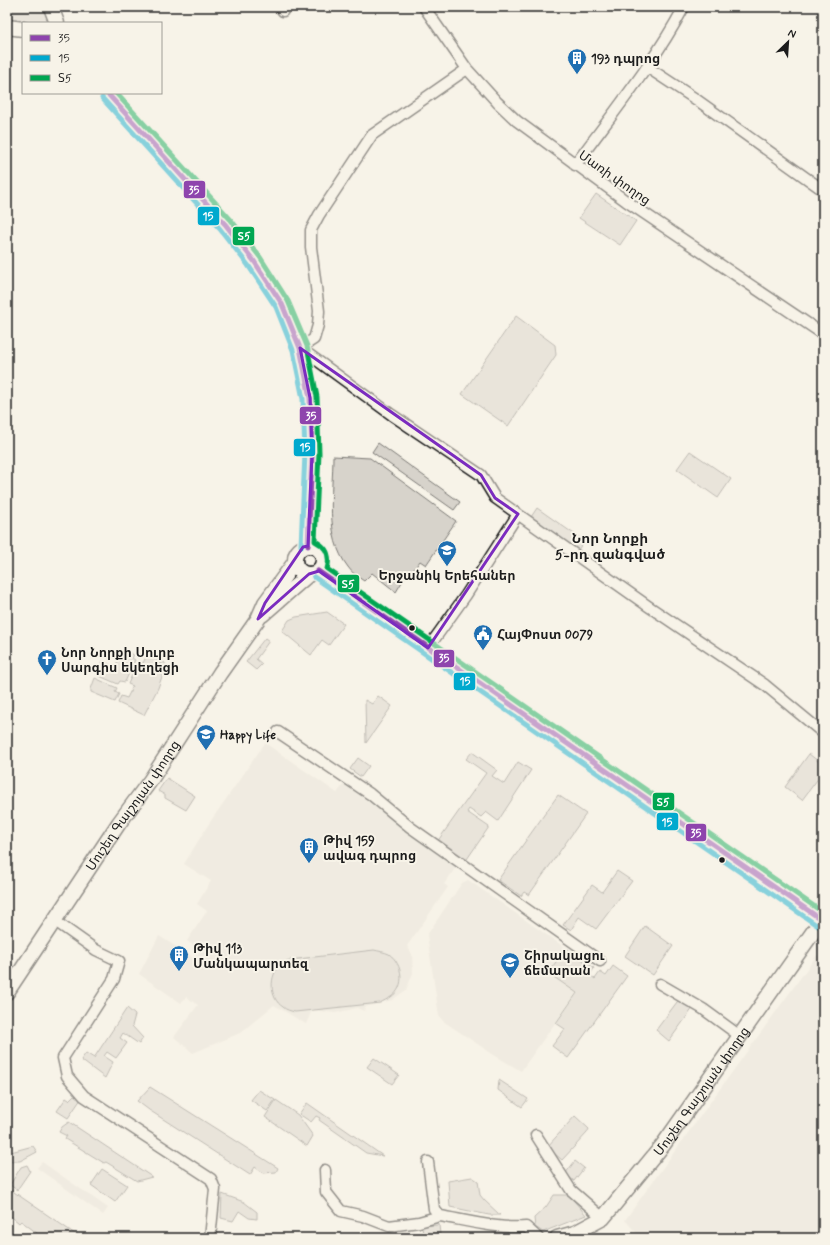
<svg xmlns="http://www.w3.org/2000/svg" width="830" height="1245" font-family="Mynerve,'Noto Sans Armenian',sans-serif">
	<rect width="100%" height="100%" fill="#f7f3e8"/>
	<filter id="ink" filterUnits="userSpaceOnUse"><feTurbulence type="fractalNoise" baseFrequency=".025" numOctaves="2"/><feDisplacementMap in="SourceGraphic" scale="8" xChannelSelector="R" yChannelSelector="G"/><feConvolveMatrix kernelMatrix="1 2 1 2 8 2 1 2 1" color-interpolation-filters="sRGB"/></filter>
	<g filter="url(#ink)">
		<path fill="#e6e3d9" d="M265 743 337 793 344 784 457 866 444 884 448 887 407 946 412 954 413 973 406 990 392 1000 365 1007 364 1011 357 1008 335 1013 312 1010 306 1024 274 1005 240 1033 193 1053 174 1037 198 1005 186 997 181 1003 139 974 159 936 194 958 200 950 187 941 207 911 197 904 211 881 184 864 208 825Z
			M468 880 594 968 521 1071 494 1055 443 1021 439 1016 427 935 462 883Z
			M817 955 823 959V1238H641L625 1220Z
			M42 1162 108 1208 103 1215 37 1168Z"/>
		<path fill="#d7d3cb" stroke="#7a7874" d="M7 7H44L50 23 7 22Z
			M596 194 636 221 620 245 579 218Z
			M516 316 555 345 556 355 508 426 462 394Z
			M378 443 460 502 454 510 372 452Z
			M690 451 731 479 718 498 677 469Z
			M333 456 370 458 456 521 426 565 420 561 408 577H405L396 592 372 573 364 581C358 577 352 573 348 567 324 536 333 492 333 456Z
			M537 508 584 541 578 550 531 517Z
			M327 612 344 624 329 645 322 640 311 655 282 631 289 620 296 617Z
			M265 638 269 641 256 659 262 664 256 670 246 662Z
			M123 650 134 655 132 658 135 660 125 682 120 681 118 684 97 675 103 661 115 667Z
			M147 655 158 660 160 664 164 662 166 665 158 688 144 715 118 703 121 696 127 698 133 686 128 684 138 661 143 663Z
			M95 678 117 688 115 692 119 694 115 702 91 692V689Z
			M378 696 392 706 366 743 365 700 372 704Z
			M472 752 497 770 492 776 504 784 518 762 531 770 498 821 486 812 481 817 469 809 467 812 489 827 465 862 437 842 486 773 466 759Z
			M809 754 823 765V772L802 800 785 787Z
			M358 758 369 766 361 777 350 769Z
			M167 778 195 796 186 810 165 798V795L158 791Z
			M558 795 586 814 529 895 524 892 521 896 498 880Z
			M617 871 632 881 596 929 579 917 571 930 563 925 592 885 602 892Z
			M645 926 673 946 653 975 625 956Z
			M566 948 594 968 590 975 595 979 600 972 606 976 613 966 627 976 568 1058 552 1046 565 1029 556 1023 577 993 548 973Z
			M374 950C378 951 385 952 389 954 403 964 406 987 391 997 388 999 383 1001 380 1003L295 1012C291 1011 286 1010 283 1007 269 998 269 976 280 965 283 963 286 961 289 960Z
			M680 998 693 1008 669 1041 656 1030Z
			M127 1008 135 1015 132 1026 143 1038 139 1044 123 1033 120 1038 127 1043 116 1058 107 1052 104 1056 113 1062 105 1078 81 1060 86 1053 94 1058Z
			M374 1058 399 1075 392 1084 367 1067Z
			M499 1080 528 1099 522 1107 498 1090Z
			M150 1087 278 1168 276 1172 263 1173 255 1167 250 1175 149 1110 137 1101Z
			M259 1090 275 1100 267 1111 251 1100Z
			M74 1095 81 1099 68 1118 57 1111 66 1098 69 1100Z
			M276 1100 298 1115 313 1136 307 1146 265 1117Z
			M307 1103 383 1156 366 1153 319 1120 320 1118 316 1116 311 1122 299 1114Z
			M575 1116 589 1129 587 1133 562 1160 547 1147Z
			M69 1122 152 1177 137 1181 106 1162 104 1163 65 1139 67 1136 59 1132 62 1127Z
			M33 1146 37 1152 20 1161H7V1153Z
			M575 1161 584 1168 574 1181 565 1174Z
			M27 1165 30 1171 17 1190 10 1185 21 1167Z
			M102 1169 127 1185 115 1202 91 1185Z
			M472 1177 478 1181 480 1195 484 1200 500 1215H489L450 1207 448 1181Z
			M8 1188 81 1238H33L37 1233 21 1221 19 1223 7 1213V1189Z
			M222 1194 244 1202 257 1212V1219L249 1218 239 1211 233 1221 221 1218Z
			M554 1195H569L586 1215 543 1232 535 1227 534 1218 546 1207Z
			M439 1225 440 1234 423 1236 422 1226Z"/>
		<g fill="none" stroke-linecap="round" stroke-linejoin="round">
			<defs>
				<path id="street" d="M280 7 283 11
					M424 7 467 69 497 102 517 121 626 201 823 334
					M647 67 697 100 823 190
					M467 69 372 135 319 215 311 230V247L319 311 318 325 314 339 300 348 392 415 481 475 495 498 648 606 765 685 823 733
					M575 165C613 113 654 63 684 7
					M428 648 466 595 518 514
					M278 732 370 794 410 827 600 961
					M55 921 96 950 119 961 114 979 63 1058 67 1076 84 1096 211 1179 215 1189 210 1238
					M660 984 703 1009 740 1036
					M536 1135 571 1190 603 1218
					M428 1162 434 1209 440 1216C468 1221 498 1229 526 1227L538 1238
					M325 1170 326 1192 341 1211 363 1216 389 1226 419 1222 440 1216"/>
				<g id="secondary">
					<path d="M51 7 57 23"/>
					<path d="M7 27 23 29"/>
					<path d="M107 93 225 224 254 261 282 304 300 348 310 398 312 453 308 546"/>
					<circle cx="309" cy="560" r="14"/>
					<path d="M318 571 823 921"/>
					<path d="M262 615 309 574"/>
					<path id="s1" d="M7 992 119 823 150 781 220 673 258 619 265 603 295 562"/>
					<path id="s2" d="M557 1238 575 1233 603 1218 663 1145 823 918"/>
				</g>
			</defs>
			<use href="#street" stroke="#1c1c1c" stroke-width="13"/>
			<use href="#secondary" stroke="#1c1c1c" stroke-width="17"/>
			<use href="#street" stroke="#f7f3e8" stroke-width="10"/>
			<use href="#secondary" stroke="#f7f3e8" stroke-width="14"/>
			<defs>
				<path id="bus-1" d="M107 93 225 224 254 261 282 304 300 348 310 398 312 453 308 546
					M318 571 822 920"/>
				<path id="bus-2" d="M102 98 220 229 248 265 276 307 293 350 303 399 305 453 301 546
					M314 577 818 926"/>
				<path id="bus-3" d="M116 93 231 220 260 257 288 301 307 346 317 397 319 453 315 541C327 547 331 556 327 569L821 911"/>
			</defs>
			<use href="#bus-1" stroke="#f7f3e8" stroke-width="8"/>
			<use href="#bus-2" stroke="#f7f3e8" stroke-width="8"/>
			<use href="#bus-3" stroke="#f7f3e8" stroke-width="8"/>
			<use href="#bus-1" stroke="#8e44ad" stroke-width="5"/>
			<use href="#bus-2" stroke="#00a9ce" stroke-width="5"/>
			<use href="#bus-3" stroke="#00a651" stroke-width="5"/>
		</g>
	</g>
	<path d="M0 0H830V1245H0ZM300 348 481 475 495 498 518 514 428 648 319 571 309 574 258 619 265 603 303 547 308 546 312 453 310 398Z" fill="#f7f3e8" fill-opacity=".55" fill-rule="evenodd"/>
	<path fill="none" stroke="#7b2cbf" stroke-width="3" stroke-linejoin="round" d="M300 348 481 475 495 498 518 514 428 648 319 571 309 574 258 619 265 603 303 547 308 546 312 453 310 398Z"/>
	<defs>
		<symbol id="building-pin" viewBox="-11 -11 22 30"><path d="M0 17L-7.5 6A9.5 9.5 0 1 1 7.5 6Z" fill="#1f6fb2" stroke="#f7f3e8"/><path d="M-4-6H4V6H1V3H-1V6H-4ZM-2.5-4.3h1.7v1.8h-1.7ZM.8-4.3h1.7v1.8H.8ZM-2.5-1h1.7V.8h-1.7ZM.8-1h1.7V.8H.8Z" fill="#fff"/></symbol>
		<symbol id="school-pin" viewBox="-11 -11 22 30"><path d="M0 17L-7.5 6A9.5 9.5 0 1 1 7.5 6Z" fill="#1f6fb2" stroke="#f7f3e8"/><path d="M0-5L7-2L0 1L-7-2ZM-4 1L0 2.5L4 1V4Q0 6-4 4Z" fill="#fff"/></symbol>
		<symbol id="civic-pin" viewBox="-11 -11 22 30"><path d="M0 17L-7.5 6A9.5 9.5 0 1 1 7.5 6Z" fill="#1f6fb2" stroke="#f7f3e8"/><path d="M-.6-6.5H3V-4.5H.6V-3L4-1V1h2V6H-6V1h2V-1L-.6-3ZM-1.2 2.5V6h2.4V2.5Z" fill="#fff"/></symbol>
		<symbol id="church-pin" viewBox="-11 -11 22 30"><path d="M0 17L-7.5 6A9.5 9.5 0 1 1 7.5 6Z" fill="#1f6fb2" stroke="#f7f3e8"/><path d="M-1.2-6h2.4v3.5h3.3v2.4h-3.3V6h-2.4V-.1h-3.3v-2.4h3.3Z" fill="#fff"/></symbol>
	</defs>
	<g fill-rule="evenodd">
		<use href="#building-pin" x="566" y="47" width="22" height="30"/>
		<use href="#school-pin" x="436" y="539" width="22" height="30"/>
		<use href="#civic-pin" x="472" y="623" width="22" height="30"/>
		<use href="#church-pin" x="36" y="648" width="22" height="30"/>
		<use href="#school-pin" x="195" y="723" width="22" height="30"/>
		<use href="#building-pin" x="298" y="836" width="22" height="30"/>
		<use href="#building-pin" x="168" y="944" width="22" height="30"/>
		<use href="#school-pin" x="499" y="951" width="22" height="30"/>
	</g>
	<g fill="#1c1c1c" stroke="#f7f3e8" stroke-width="1.5">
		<circle cx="412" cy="628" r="3.5"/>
		<circle cx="722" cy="860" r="3.5"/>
	</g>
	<g text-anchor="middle" stroke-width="4" stroke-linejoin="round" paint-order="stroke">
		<g font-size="13" font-weight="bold" fill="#1c1c1c" stroke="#f7f3e8" text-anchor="start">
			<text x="591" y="63">193 դպրոց</text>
			<text x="447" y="580" text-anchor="middle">Երջանիկ Երեհաներ</text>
			<text x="497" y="639">ՀայՓոստ 0079</text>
			<text x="61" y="657">Նոր Նորքի Սուրբ<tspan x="61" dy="15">Սարգիս եկեղեցի</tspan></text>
			<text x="220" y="739">Happy Life</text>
			<text x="323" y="845">Թիվ 159<tspan x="323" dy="15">ավագ դպրոց</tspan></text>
			<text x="193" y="953">Թիվ 113<tspan x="193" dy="15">Մանկապարտեզ</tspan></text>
			<text x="524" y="960">Շիրակացու<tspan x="524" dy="15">ճեմարան</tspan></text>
		</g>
		<g font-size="13" fill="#1c1c1c" stroke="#f7f3e8">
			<text transform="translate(615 177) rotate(35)" y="5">Մառի փողոց</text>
			<text dy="5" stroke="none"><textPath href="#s1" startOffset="225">Մուշեղ Գալշոյան փողոց</textPath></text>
			<text dy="5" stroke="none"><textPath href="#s2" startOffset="211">Մուշեղ Գալշոյան փողոց</textPath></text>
		</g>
		<g font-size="14" font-weight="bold" fill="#1c1c1c" stroke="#f7f3e8">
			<text x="610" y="543">Նոր Նորքի<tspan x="610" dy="16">5-րդ զանգված</tspan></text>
		</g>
	</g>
	<g stroke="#f7f3e8" stroke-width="1.5">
		<rect x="183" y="180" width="23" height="19" rx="4" fill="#8e44ad"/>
		<rect x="197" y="206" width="23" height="20" rx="4" fill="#00a9ce"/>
		<rect x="232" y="226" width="23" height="20" rx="4" fill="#00a651"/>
		<rect x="299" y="406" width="23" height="19" rx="4" fill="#8e44ad"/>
		<rect x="293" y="438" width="23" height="19" rx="4" fill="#00a9ce"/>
		<rect x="337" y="574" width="23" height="19" rx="4" fill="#00a651"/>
		<rect x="433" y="649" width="22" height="19" rx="4" fill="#8e44ad"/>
		<rect x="453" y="672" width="23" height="19" rx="4" fill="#00a9ce"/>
		<rect x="652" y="792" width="23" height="19" rx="4" fill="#00a651"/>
		<rect x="656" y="812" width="23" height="19" rx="4" fill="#00a9ce"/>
		<rect x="685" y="823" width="22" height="19" rx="4" fill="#8e44ad"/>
	</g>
	<g font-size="11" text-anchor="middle" font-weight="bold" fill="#fff">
		<text x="194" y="194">35</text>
		<text x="208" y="220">15</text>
		<text x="244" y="240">Տ5</text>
		<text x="311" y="420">35</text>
		<text x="305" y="451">15</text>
		<text x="348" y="588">Տ5</text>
		<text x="444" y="662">35</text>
		<text x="465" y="685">15</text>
		<text x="663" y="806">Տ5</text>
		<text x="667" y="826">15</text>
		<text x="696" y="837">35</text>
	</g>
	<rect width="830" height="1245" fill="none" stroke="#f7f3e8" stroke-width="24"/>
	<rect x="12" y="12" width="806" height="1221" fill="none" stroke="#1c1c1c" stroke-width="1.5" filter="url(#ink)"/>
	<rect x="22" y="22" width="140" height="72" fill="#f7f3e8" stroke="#9f9d96"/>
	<rect x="30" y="35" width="20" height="6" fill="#8e44ad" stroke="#9f9d96"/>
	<text x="58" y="42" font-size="12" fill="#1c1c1c">35</text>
	<rect x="30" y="55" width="20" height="6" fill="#00a9ce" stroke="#9f9d96"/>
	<text x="58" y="62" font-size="12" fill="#1c1c1c">15</text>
	<rect x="30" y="75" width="20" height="6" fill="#00a651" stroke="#9f9d96"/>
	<text x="58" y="82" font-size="12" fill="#1c1c1c">Տ5</text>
	<g transform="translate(788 42) rotate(25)" stroke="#f7f3e8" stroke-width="3" paint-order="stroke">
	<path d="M0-3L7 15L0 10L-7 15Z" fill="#1c1c1c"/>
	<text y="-6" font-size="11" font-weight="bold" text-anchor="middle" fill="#1c1c1c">N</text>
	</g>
</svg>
